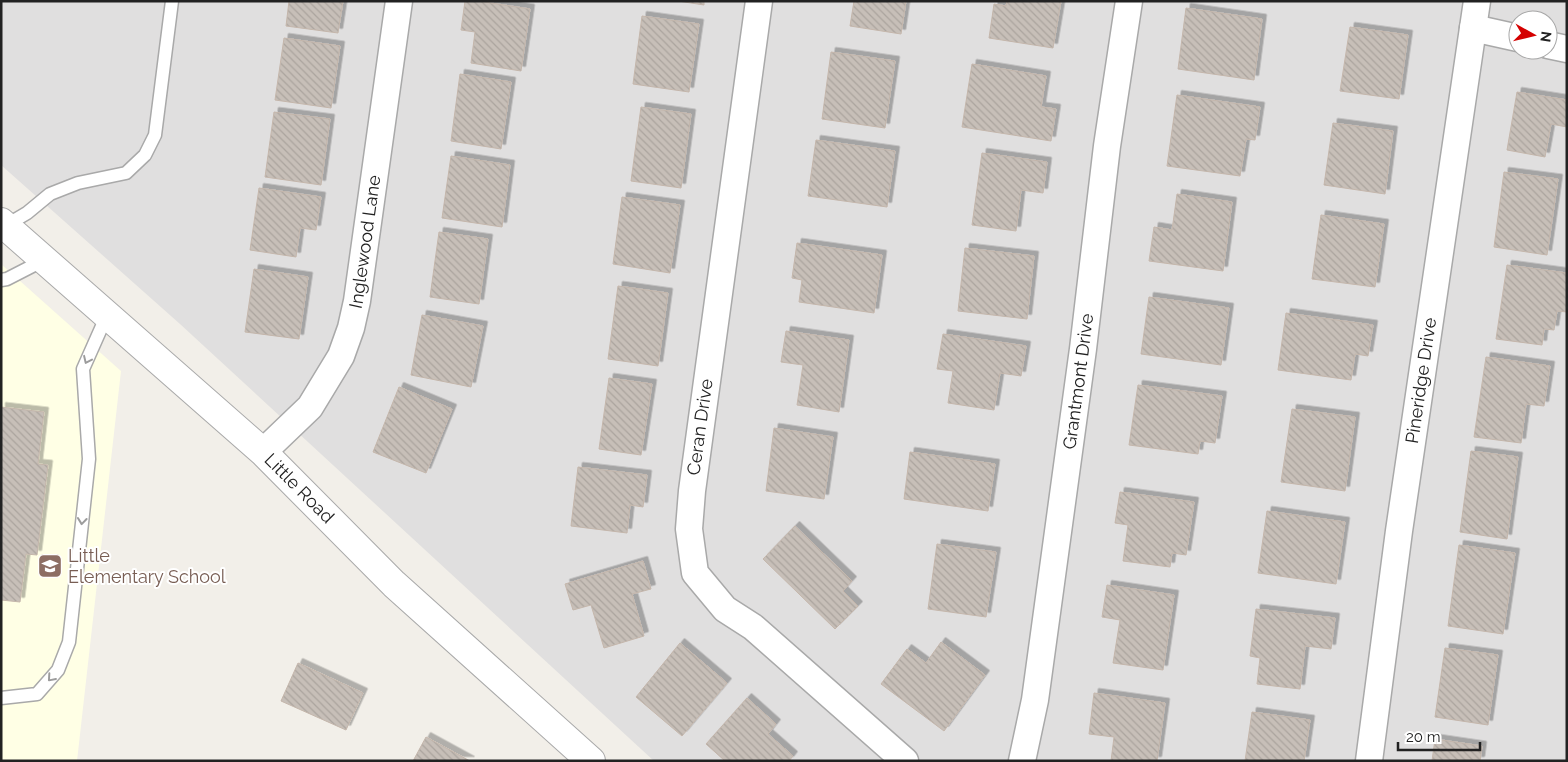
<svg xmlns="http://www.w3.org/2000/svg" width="1568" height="762" font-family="Raleway,sans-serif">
	<defs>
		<pattern id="building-back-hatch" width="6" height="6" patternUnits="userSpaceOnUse" patternTransform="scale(1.25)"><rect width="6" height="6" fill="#c7bfb8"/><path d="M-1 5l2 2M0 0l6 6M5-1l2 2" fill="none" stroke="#aba49e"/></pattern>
		<filter id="shadow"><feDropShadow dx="4.5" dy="-4.5" stdDeviation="0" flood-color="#0004"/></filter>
	</defs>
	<rect width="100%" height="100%" fill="#f2efe9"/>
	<path fill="#e0dfdf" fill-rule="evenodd" d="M1 1H1567V761H654L180 324 1 165ZM1518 20H1548V50H1518Z"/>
	<path fill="#ffffe5" d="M1 264 121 371 77 761H1Z"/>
	<path fill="url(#building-back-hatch)" stroke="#c4b6ab" filter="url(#shadow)" d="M289 1H343L338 33 286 26Z
		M465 1H478L530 9 521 71 471 63 475 32 461 30Z
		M678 1H704V5Z
		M854 1H906L901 34 850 26Z
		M1007 1H1061L1053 48 989 38 994 4 1006 6Z
		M1186 8 1262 19 1254 80 1178 69Z
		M642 16 699 24 689 92 633 84Z
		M1350 27 1408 35 1399 99 1340 91Z
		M284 38 340 46 331 108 275 100Z
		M831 52 895 61 885 128 822 119Z
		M972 64 1046 76 1041 107 1056 109 1051 141 962 127Z
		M460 74 511 82 501 149 451 141Z
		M1517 92 1567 100V127L1551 124 1545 157 1507 150Z
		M1177 95 1260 107 1255 140 1246 139 1240 176 1167 166Z
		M641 107 691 114 681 188 631 181Z
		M274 112 330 119 321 185 265 177Z
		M1333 123 1393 131 1385 194 1324 185Z
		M816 140 895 151 887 207 808 196Z
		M982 153 1047 162 1043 193 1021 190 1016 231 972 225Z
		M451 156 510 165 502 227 442 218Z
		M1504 172 1558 179 1547 255 1494 247Z
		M259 188 321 197 316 230 300 228 296 257 250 250Z
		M1177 194 1232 202 1223 271 1149 261 1154 227 1172 230Z
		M622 197 680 205 670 273 613 264Z
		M1321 215 1384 224 1375 287 1312 279Z
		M439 232 488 239 479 304 430 297Z
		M797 243 882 255 874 313 799 302 802 280 792 278Z
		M965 248 1034 256 1027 319 958 311Z
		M1507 265 1567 273V312L1557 311 1554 330 1544 329 1542 345 1496 339Z
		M254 269 308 277 299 339 245 332Z
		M618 286 668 293 658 366 608 359Z
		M1149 297 1229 308 1221 365 1141 354Z
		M1286 313 1373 325 1368 356 1355 354 1351 380 1278 370Z
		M422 315 483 326 471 387 411 375Z
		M786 331 849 340 839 412 797 405 803 365 781 362Z
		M943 334 1026 346 1021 376 1000 373 994 410 948 403 953 371 937 369Z
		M1486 357 1550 366 1544 406 1526 404 1521 443 1474 437Z
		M609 378 652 384 641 455 599 449Z
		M1138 385 1222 396 1215 443 1200 441 1198 454 1129 445Z
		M399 387 452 409 426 473 373 452Z
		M1 407 44 412 38 464 48 465 37 555 26 554 20 602 1 600Z
		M1292 409 1355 417 1345 491 1281 482Z
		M774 428 833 437 824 499 766 491Z
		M1471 451 1518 457 1507 539 1460 532Z
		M910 452 995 464 988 511 904 499Z
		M578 467 647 475 643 507 630 505 627 533 571 526Z
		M1120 492 1194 502 1186 555 1172 553 1170 567 1123 561 1128 525 1115 523Z
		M1267 511 1345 522 1336 584 1258 573Z
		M795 526 852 581 843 591 858 606 835 629 763 559Z
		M937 544 996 552 986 617 928 609Z
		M1459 545 1515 553 1503 634 1448 626Z
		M643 561 651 589 632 594 644 636 604 648 591 605 573 610 565 584Z
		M1107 585 1174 595 1163 670 1113 663 1120 620 1102 617Z
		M1256 609 1335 618 1331 649 1305 646 1300 689 1257 684 1260 658 1250 656Z
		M941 642 985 675 944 731 881 684 907 649 926 663Z
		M680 643 727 683 682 736 636 697Z
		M1445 648 1498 655 1488 725 1435 717Z
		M298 663 363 693 346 730 281 701Z
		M1094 693 1165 703 1157 761H1111L1114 737 1089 734Z
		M747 698 776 724 768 734 793 756 789 761H725L706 744Z
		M1252 712 1310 720 1304 761H1245Z
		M426 737 470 761H413Z
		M1435 739 1482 746 1480 761H1432Z"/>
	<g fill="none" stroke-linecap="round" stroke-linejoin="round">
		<defs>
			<path id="service" d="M5 226 27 213 50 194 78 183 126 173 145 155 155 135 172 1
				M1 280 7 279 44 260
				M1 698 37 694 58 670 69 642 89 459 83 369 107 315"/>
			<g id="minor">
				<path d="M759 1 692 491 689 529 695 573 725 609 753 627 905 761"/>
				<path d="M1473 28 1518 38"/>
				<path d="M1548 45 1567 49"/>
				<path id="s1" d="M263 452 310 407 341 356 351 328 357 301 399 1"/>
				<path id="s2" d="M1022 761 1035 700 1083 349 1107 146 1129 1"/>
				<path id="s3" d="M1369 761 1399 531 1477 1"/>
			</g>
			<g id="tertiary">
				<path id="s4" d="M1 222 263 452 394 584 591 761"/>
			</g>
		</defs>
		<use href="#service" stroke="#a9a9a9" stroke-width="15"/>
		<use href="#minor" stroke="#a9a9a9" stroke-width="29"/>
		<use href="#tertiary" stroke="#a9a9a9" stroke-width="30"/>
		<use href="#service" stroke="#fff" stroke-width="12"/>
		<use href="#minor" stroke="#fff" stroke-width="26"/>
		<use href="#tertiary" stroke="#fff" stroke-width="28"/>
	</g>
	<defs><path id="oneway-chevron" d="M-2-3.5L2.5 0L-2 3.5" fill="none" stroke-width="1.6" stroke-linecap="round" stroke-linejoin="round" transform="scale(1.25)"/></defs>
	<g stroke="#9c9c9c">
		<use href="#oneway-chevron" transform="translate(87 360) rotate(115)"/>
		<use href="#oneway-chevron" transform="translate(82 521) rotate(96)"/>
		<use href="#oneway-chevron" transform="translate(51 678) rotate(131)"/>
	</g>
	<defs>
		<symbol id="school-square" viewBox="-11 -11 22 22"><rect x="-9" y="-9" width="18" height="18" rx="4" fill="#8d6e63" stroke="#fff"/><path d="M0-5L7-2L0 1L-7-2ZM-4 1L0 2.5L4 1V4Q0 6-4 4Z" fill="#fff"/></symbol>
	</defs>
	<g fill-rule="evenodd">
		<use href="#school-square" x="36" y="552" width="28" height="28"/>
	</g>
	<g text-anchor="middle" stroke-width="4" stroke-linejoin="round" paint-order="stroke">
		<g font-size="18" fill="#222" stroke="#fff">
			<text dy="6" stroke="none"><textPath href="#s1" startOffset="242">Inglewood Lane</textPath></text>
			<text dy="6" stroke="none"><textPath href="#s2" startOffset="384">Grantmont Drive</textPath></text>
			<text dy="6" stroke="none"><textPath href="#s3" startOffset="384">Pineridge Drive</textPath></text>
			<text transform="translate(700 427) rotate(-82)" y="6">Ceran Drive</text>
			<text dy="6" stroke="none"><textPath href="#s4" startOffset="400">Little Road</textPath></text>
		</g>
		<g font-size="18" fill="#785e54" stroke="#fff" text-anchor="start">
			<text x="68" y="562">Little<tspan x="68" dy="21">Elementary School</tspan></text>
		</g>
	</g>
	<rect width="1568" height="762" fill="none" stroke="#222222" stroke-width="5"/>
	<g transform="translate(1533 35) rotate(98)"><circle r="24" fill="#ffffff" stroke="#a7a7a7"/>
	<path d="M0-4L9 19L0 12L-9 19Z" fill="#d40000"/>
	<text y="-8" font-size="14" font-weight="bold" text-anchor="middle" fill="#222222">N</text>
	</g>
	<path d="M1398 742v8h82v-8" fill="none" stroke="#222222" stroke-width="2.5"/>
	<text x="1406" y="742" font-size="15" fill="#222222" stroke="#ffffff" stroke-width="4" paint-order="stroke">20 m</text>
</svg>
